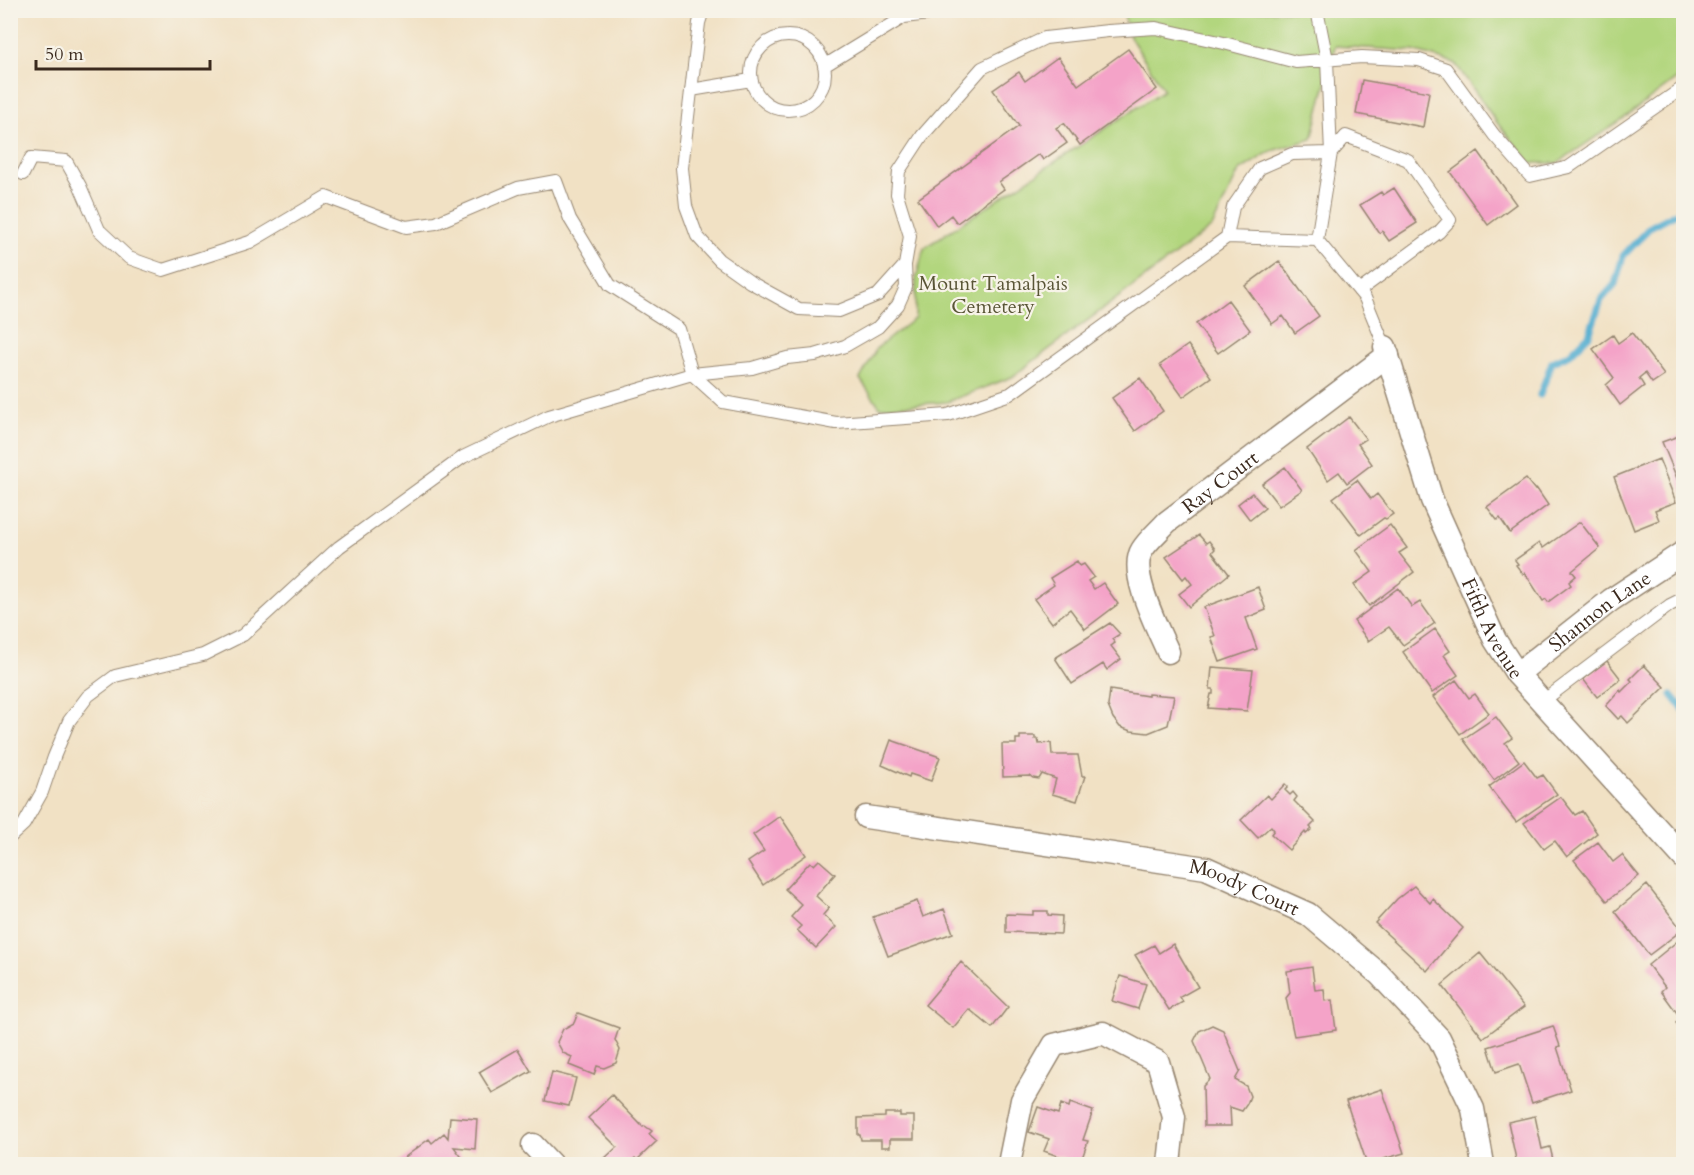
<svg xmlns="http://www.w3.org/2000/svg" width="1694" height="1175" font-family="Cardo,serif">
	<rect width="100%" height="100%" fill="#f7f3e8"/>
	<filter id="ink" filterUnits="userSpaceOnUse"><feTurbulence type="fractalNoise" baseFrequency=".0167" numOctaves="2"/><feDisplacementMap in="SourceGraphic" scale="12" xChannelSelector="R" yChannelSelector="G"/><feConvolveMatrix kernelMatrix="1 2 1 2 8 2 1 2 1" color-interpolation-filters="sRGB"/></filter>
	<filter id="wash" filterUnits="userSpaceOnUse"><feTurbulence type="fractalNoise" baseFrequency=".008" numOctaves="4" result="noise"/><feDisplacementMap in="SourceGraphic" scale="24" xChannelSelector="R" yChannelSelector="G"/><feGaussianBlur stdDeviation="1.35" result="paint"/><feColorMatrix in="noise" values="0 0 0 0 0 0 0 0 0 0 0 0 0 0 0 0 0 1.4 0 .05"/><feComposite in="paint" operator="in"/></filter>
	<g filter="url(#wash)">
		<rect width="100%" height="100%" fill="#f1e1c4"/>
		<path fill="#b2d67e" stroke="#76804e" stroke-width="1.5" d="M1123 11H1683V74L1620 121 1557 163H1531L1498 124 1455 63 1413 51 1335 46 1312 139 1271 151 1239 171 1212 227 1012 377 947 402 880 407 860 379 877 348 915 318 916 279 924 248 1164 90 1130 37Z"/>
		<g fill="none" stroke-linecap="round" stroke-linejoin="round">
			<path stroke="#53add0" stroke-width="7" d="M1540 395 1552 362 1570 354 1589 335 1601 300 1615 284 1623 256 1650 227 1684 209
				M1672 695 1684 710"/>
		</g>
		<g id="blocks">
			<path fill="#f4a3c8" d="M1128 49 1157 89 1080 145 1064 123 1056 128 1067 143 1043 160 1039 154 999 182 1004 189 957 223 951 215 937 226 918 199 1019 126 993 90 1019 72 1025 81 1058 57 1078 85Z
				M1362 80 1429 92 1423 127 1356 114Z
				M1478 151 1516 204 1488 225 1450 172Z
				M1394 188 1417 223 1389 241 1382 231 1379 233 1360 205 1381 192 1383 195Z
				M1279 261 1319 316 1295 333 1283 316 1272 324 1245 286Z
				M1228 300 1250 330 1218 353 1196 324Z
				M1632 333 1664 375 1652 383 1645 373 1639 378 1644 386 1620 405 1606 385 1614 378 1593 349 1613 335 1618 343Z
				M1188 345 1211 377 1183 397 1160 365Z
				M1140 378 1163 411 1135 431 1112 398Z
				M1349 417 1366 439 1358 444 1372 464 1347 483 1339 472 1328 480 1307 449Z
				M1684 434V493H1683L1662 442Z
				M1659 459 1676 502 1655 510 1659 520 1634 530 1614 477Z
				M1285 467 1302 490 1279 506 1262 484Z
				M1526 479 1535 490 1537 489 1548 505 1510 533 1500 518 1497 520 1487 507Z
				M1357 480 1371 499 1377 494 1393 514 1386 519 1384 518 1361 535 1333 498Z
				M1252 493 1265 508 1250 520 1238 504Z
				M1580 522 1600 548 1572 571 1576 576 1569 582 1571 585 1548 602 1546 599 1543 601 1525 573 1523 574 1516 565 1518 564 1515 560 1539 543 1543 548Z
				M1390 525 1407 548 1399 553 1414 572 1369 606 1354 585 1372 572 1356 550Z
				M1199 535 1206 543 1209 541 1215 549 1212 552 1229 574 1189 607 1179 594 1192 584 1186 576 1183 579 1166 557Z
				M1077 561 1080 566 1084 564 1094 577 1088 581 1094 589 1103 583 1118 604 1085 629 1070 609 1052 623 1034 599 1054 585 1050 578Z
				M1258 587 1266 610 1246 618 1257 649 1220 662 1211 637 1215 636 1204 607Z
				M1398 588 1412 607 1420 602 1435 623 1403 645 1389 627 1368 641 1354 621Z
				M1110 623 1120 634 1112 639 1115 643 1111 646 1121 659 1107 670 1103 664 1072 684 1055 658Z
				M1435 629 1450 651 1444 655 1458 675 1432 693 1403 652Z
				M1607 661 1621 679 1597 697 1583 679Z
				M1644 665 1665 687 1628 723 1622 716 1618 719 1606 706 1620 690 1621 692 1632 681 1630 679Z
				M1212 667 1253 670 1247 711 1208 708 1211 694H1213V689H1210Z
				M1456 680 1469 698 1475 694 1489 713 1460 734 1433 697Z
				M1110 690 1148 696V694L1174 696 1168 725 1148 733 1131 731 1120 727 1113 718 1108 706Z
				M1496 717 1512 738 1505 743 1519 761 1494 780 1463 739Z
				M1020 736H1035V739H1038L1039 744 1051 743 1052 755H1078L1082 776H1085L1077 801 1052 794 1056 779 1042 774 1039 779 1033 778 1030 776 1003 777 1002 744H1016V739H1020Z
				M891 740 940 757 931 781 910 774 909 777 882 765Z
				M1524 761 1537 778 1543 775 1557 794 1516 822 1489 787Z
				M1285 784 1288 787 1285 790 1290 795 1293 792 1297 797 1294 801 1315 822 1310 827 1312 829 1306 834 1305 832 1289 850 1271 834 1274 830 1271 826 1258 838 1241 820 1267 795 1271 799Z
				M1561 797 1575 815 1582 811 1597 833 1567 857 1555 841 1544 849 1524 823Z
				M780 816 806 855 763 885 748 862 764 851 753 835Z
				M1598 842 1613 862 1622 855 1639 876 1607 901 1574 860Z
				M819 860 835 874 816 896 829 908 823 915 836 927 816 948 797 930 801 926 791 917 802 905 785 889 810 862 814 865Z
				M1647 885 1682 930 1649 955 1615 911Z
				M1414 886 1430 903 1433 899 1463 928 1427 971 1375 923 1397 899Z
				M917 901 923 917 944 909 953 933 888 956 873 917Z
				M1033 911H1048V915L1062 916 1061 934 1006 932V914L1033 915Z
				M1680 939 1684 944V1008L1677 1013 1661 991 1665 987 1648 965Z
				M1173 944 1198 987 1180 997 1183 1002 1169 1010 1135 955 1154 945 1159 953Z
				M1480 953 1524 1007 1483 1038 1442 985Z
				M961 962 1008 1007 992 1028 969 1009 953 1028 925 1005Z
				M1312 967 1315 990 1324 989 1325 1001 1332 1000 1336 1030 1294 1036 1286 998 1290 993 1287 971Z
				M1120 976 1146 984 1138 1009 1112 1001Z
				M578 1013 619 1028 615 1040 620 1050 616 1063 604 1068 597 1066 594 1075 569 1065 572 1057 563 1053 557 1042 563 1029 574 1023Z
				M1684 1017V1033L1676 1023Z
				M1212 1025 1223 1030 1240 1071 1235 1080 1246 1086 1250 1096 1247 1104 1242 1111 1230 1107 1231 1126H1204L1203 1086 1210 1079 1194 1041 1199 1031Z
				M1553 1026 1560 1046 1557 1047 1571 1090 1532 1103 1519 1064 1496 1072 1488 1047Z
				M518 1049 531 1071 492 1093 479 1072Z
				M552 1072 576 1078 569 1106 545 1101Z
				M1382 1089 1404 1153 1367 1164 1346 1101Z
				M612 1095 643 1127 645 1126 652 1131 649 1134 657 1141 637 1160 635 1158 628 1164H609L604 1159 617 1147 588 1118Z
				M1070 1103 1093 1111 1083 1140 1088 1141 1080 1164 1044 1151 1049 1139 1029 1132 1038 1107 1058 1114 1061 1104 1069 1107Z
				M885 1113H900V1116H914V1139H890V1147H881V1140H861L860 1135H858V1118L885 1117Z
				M1535 1116 1542 1149 1550 1147 1554 1164H1517L1508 1122Z
				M450 1117 477 1119 475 1149 454 1147 464 1160 458 1164H396L429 1139 432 1143 444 1133 448 1138Z"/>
		</g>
	</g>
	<g filter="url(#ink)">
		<use href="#blocks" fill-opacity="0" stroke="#968671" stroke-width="1.5"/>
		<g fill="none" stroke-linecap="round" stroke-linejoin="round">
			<defs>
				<path id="service" d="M703 10 699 23 682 168 686 206 697 236 719 260 750 282 799 309 839 311 878 295 905 265 910 236 897 194 899 171 922 136 982 68 1045 38 1108 31 1156 28 1224 43 1296 62 1362 57 1419 60 1446 69 1494 135 1530 176 1569 167 1684 87
					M1317 10 1327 60 1331 153 1317 240 1365 298 1385 347
					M751 73a37 37 0 1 1 74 0a37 37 0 1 1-74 0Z
					M824 66 904 17 963 10
					M691 90 751 80
					M1227 237 1317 240
					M905 265 906 287 898 305 878 327 845 346 815 355 787 358 752 368 692 374 723 402 836 423 948 415 1010 394 1227 237 1233 207 1260 168 1292 154 1331 153 1346 136 1408 160 1450 220 1439 232 1359 291
					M1543 701 1670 605 1684 598
					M10 837 24 824 42 792 54 757 69 721 88 696 115 676 203 655 243 635 339 547 463 457 549 416 692 374 679 329 610 285 570 219 556 181 518 188 436 223 406 227 326 197 250 242 163 270 129 258 99 230 80 186 66 161 31 158 23 174"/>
				<g id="minor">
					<path id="s1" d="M1385 347 1432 500 1495 640 1517 674 1684 858"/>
					<path id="s2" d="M1168 652C1158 629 1128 572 1142 550 1148 540 1159 531 1167 522L1388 355"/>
					<path id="s3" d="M1517 674 1611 600 1684 552"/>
					<path id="s4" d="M866 817 1206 868 1308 914 1379 974 1439 1038 1473 1109 1483 1164"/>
					<path d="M533 1145 551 1164"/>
					<path d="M1009 1164 1022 1100 1054 1045 1103 1033 1158 1062 1174 1117 1169 1164"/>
				</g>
			</defs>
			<use href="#service" stroke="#968671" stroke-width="14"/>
			<use href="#minor" stroke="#968671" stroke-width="25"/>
			<use href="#service" stroke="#fff" stroke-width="12"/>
			<use href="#minor" stroke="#fff" stroke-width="22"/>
		</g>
	</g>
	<g text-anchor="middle" stroke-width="4.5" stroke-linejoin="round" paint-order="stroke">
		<g font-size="20" fill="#595536" stroke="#f7f3e8">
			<text x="993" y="290">Mount Tamalpais<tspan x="993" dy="23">Cemetery</tspan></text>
		</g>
		<g font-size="20" fill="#3b2a1e" stroke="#f7f3e8">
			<text dy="7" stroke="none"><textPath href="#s2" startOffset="212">Ray Court</textPath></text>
			<text dy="7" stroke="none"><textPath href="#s3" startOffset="104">Shannon Lane</textPath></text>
			<text dy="7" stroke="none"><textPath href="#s1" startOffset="302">Fifth Avenue</textPath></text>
			<text dy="7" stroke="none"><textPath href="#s4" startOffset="386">Moody Court</textPath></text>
		</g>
	</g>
	<rect width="1694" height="1175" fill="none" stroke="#f7f3e8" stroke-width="36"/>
	<path d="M36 60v9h174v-9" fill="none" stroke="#3b2a1e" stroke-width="3"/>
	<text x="45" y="60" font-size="18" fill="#3b2a1e" stroke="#f7f3e8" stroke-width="4.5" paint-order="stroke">50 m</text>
</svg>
